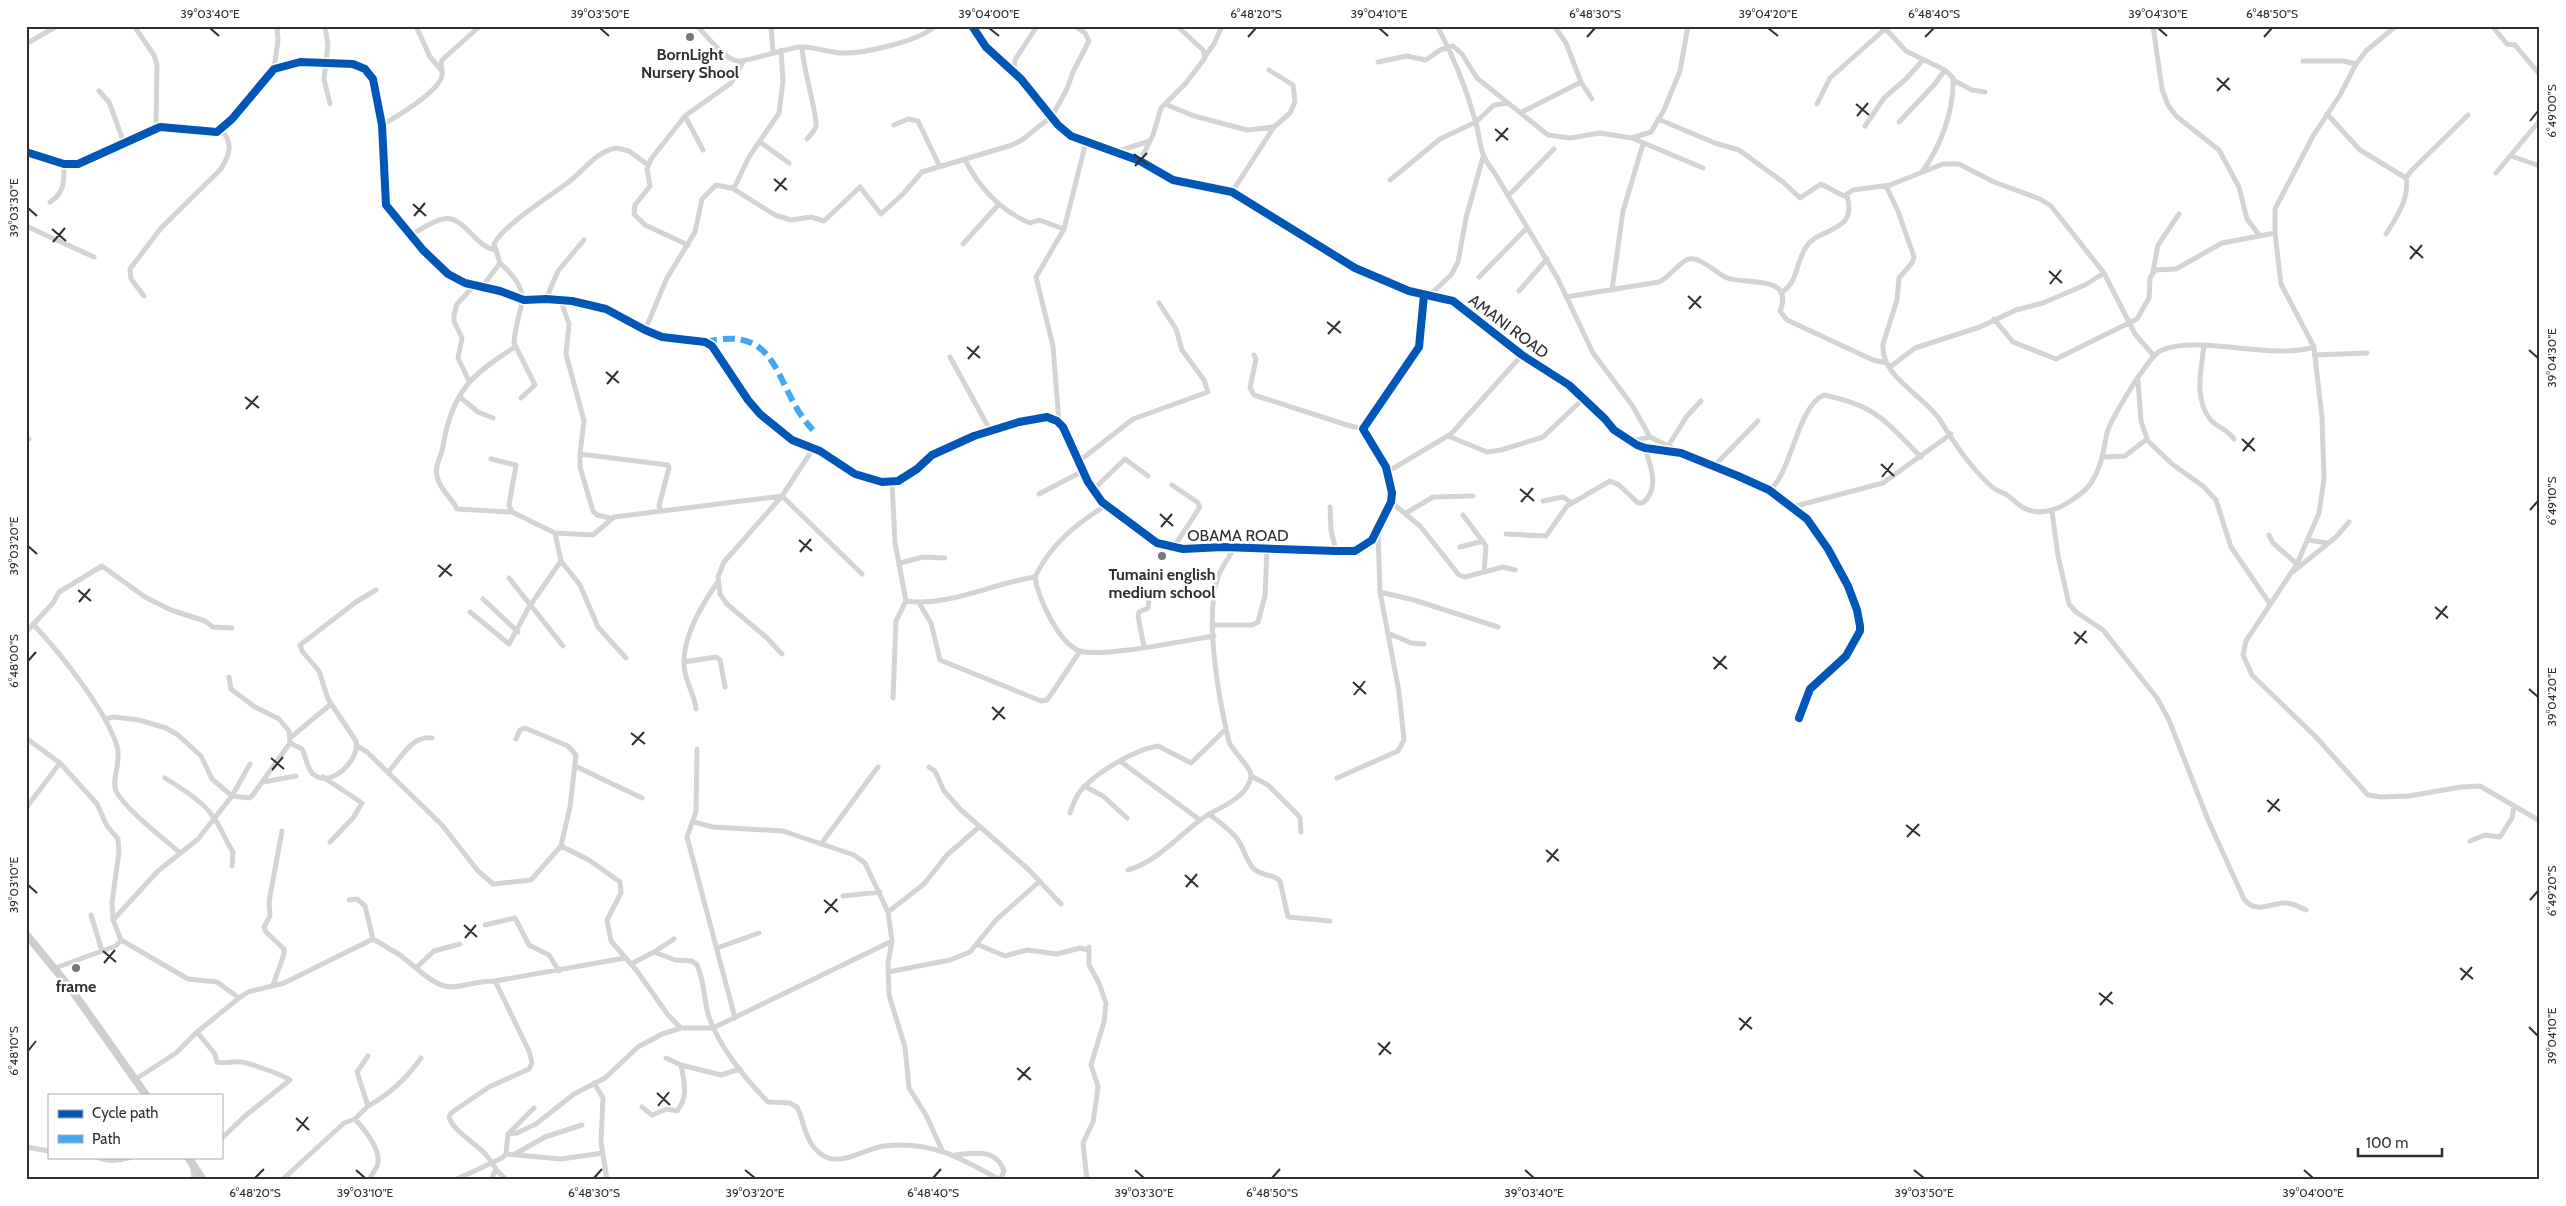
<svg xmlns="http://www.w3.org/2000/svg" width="2566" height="1206" font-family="Cabin,sans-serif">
	<rect width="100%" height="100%" fill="#fff"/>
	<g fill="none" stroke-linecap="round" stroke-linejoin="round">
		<path stroke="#d4d4d4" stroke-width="5" d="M134 26 154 55 157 65 156 128
			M325 26 328 45 324 79 330 104
			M416 26 430 57 442 71
			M697 26C708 37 722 57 737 61 743 63 787 48 800 47 813 46 827 52 841 53 863 54 920 41 935 26
			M771 26 773 51
			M972 26 986 47 1021 79 1058 125 1071 136 1140 161 1173 180 1232 192 1355 268 1409 291 1453 301 1522 355 1569 385 1605 419 1614 430 1637 445 1645 448 1681 453 1738 476 1769 490 1807 519 1828 549 1848 586 1857 610 1860 626V631L1846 656 1810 689 1799 718
			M1437 26C1453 55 1467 91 1476 123 1482 146 1478 152 1494 172L1558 279 1593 353 1632 405 1650 437
			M1883 26 1906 51 1945 70 1953 78C1954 111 1941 146 1922 172
			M2153 26 2162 89 2168 105 2176 116 2219 150 2239 187 2247 219 2260 236
			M2396 26 2366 51 2356 64 2340 95 2313 136 2275 209V233L2281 284 2314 347 2322 418 2324 479 2319 513 2297 564 2246 641 2243 655 2252 675 2315 736 2368 795 2381 797 2409 796 2461 787 2480 786 2540 821
			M2492 26 2507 44 2515 45 2540 75
			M26 44 57 26
			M802 47C802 64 818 117 816 126 815 131 810 135 807 139
			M1205 56 1214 44 1222 26
			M2303 61H2343L2356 64
			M1378 62 1407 56 1426 60 1440 50 1453 46 1462 54 1477 78 1548 135 1570 138 1600 133 1632 138 1651 132 1664 110 1680 71 1688 26
			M274 69 278 40 277 26
			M1013 72 1015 60 1037 26
			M1953 80 1972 90 1985 92
			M1581 82 1592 99
			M99 91 109 102 124 143
			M1165 104 1194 116 1247 130 1274 127
			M1817 104 1830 78 1885 29
			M1522 112 1581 82 1566 43 1554 26
			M2327 114 2360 150 2406 178
			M685 116 703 150
			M1658 119 1715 143 1739 150 1783 182 1800 198 1821 184 1844 196 1853 190 1890 185 1943 164H1959L1994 182 2040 199 2051 206 2104 273 2135 334 2154 356
			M1899 122 1934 85 1945 70
			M382 125C396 117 440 91 442 75 443 70 440 65 442 60L480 26
			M894 125 908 119 918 121 940 167
			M1865 126 1884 98 1906 79 1923 60
			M1632 138 1703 168
			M760 142 789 163
			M26 152 64 164H78L160 127 217 132 232 119 274 69 300 62 353 64 365 69 373 79 382 125 386 205 423 250 448 274 465 283 500 291 524 300 546 299 572 301 606 309 645 330 662 337 705 342 712 346 748 400 760 414 792 440 820 451 855 474 882 482 898 481 917 469 932 455 974 436 1019 422 1047 417 1057 421 1063 427 1088 482 1102 502 1157 543 1183 549 1223 547 1336 551H1355L1372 540 1391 502 1392 493 1386 467 1363 429 1419 347 1424 295
			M1115 152 1150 141
			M2511 156 2540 166
			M965 160C979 187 1001 211 1030 223L1039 220 1064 229
			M1140 161 1153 135 1161 108 1186 83 1205 58 1203 50 1177 26
			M2496 173 2540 120
			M1390 180 1440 139 1476 122 1494 105 1508 103
			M1886 186 1898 211 1914 257 1912 263 1899 278 1897 300 1883 344C1880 377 1925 396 1940 420 1954 443 1971 468 1991 486 1996 491 2002 492 2007 495 2013 499 2017 504 2022 507 2038 517 2058 510 2072 500 2078 496 2087 489 2091 483 2102 467 2103 451 2107 433 2111 418 2148 358 2160 351 2196 333 2268 361 2314 347
			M732 188 775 215 791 220 811 217 824 221 860 187 881 214 903 194 922 172 1012 145 1022 140 1052 116 1067 89 1073 72 1089 41 1085 33 1075 26
			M1232 192 1274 127 1290 113 1295 102 1293 85 1269 70
			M1508 196 1554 149
			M50 202C65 193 64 180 64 164
			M26 226 94 257
			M2386 234C2396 218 2410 198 2406 178L2411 171 2468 115
			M411 235C420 230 432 221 443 219 464 214 475 248 496 250
			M963 244 999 204
			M688 245 645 225 634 214 635 205 650 186 647 169 651 159 685 116 731 83 743 62
			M500 263C537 297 517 302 514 343L535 385 521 398
			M2153 272 2158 245 2179 214
			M1479 277 1527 228
			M482 287 500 263 494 244C503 226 548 197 566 184 583 172 595 152 616 148L629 151 648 165
			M1612 290 1623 211 1643 144
			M1519 291 1547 259
			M1781 293C1799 281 1795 264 1806 247 1818 227 1858 234 1847 196
			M1430 295 1451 275 1458 262 1466 218 1483 157
			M144 296 131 279 130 269 161 228 221 169C230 154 234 142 220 129
			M1566 297 1659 282C1669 278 1681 260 1689 259 1701 257 1716 273 1727 278 1745 285 1795 274 1780 311L1787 320 1873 360 1887 363
			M546 299 558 271 584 240
			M561 301 569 324 566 354 584 421 580 454V467L593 511 597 515 610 518
			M1994 319 2013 342 2056 359 2137 319 2149 298 2150 278 2155 270 2176 269 2222 243 2275 233
			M645 330 667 278 695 232 702 199 716 185 731 188 735 186 749 157 779 113 783 81 781 50
			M2204 346C2201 370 2194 399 2210 419 2217 428 2228 429 2234 439
			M1254 355 1256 359 1250 388 1254 395 1347 425 1363 429
			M2314 355 2367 353
			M950 357 990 430
			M1890 367 1915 348 1980 327 2016 310 2043 303 2085 285 2104 273
			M469 381 458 358 462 338 454 321V315L457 304 474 286
			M2138 381 2141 421 2148 441 2172 464 2203 486 2216 500 2231 547 2270 604
			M460 397 478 412 493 418
			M1059 423 1053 346 1036 277 1064 229 1086 142
			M1448 436 1487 452 1501 450 1543 437 1583 399
			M26 441 29 439
			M1632 441 1650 437 1678 451
			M1668 446 1687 416 1701 401
			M580 454 668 465 669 468 659 506 661 511
			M2104 457 2125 456 2147 439
			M491 459 516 465 509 505 512 512 555 533 593 535 614 517 782 496 862 574
			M1078 462 1133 419 1208 392 1204 380 1182 350 1176 329 1159 303
			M1714 466 1758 421
			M1387 472 1451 434 1522 355
			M892 482 895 543 906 601 896 621 893 698
			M1172 485 1197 502 1200 507 1173 548
			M1093 490 1125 459 1148 476
			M1769 490C1791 476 1797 406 1824 395 1877 406 1885 421 1921 457
			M1039 494 1083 471
			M1543 501 1563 497 1572 503
			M1391 502 1420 526 1459 575 1465 577 1503 567 1515 570
			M1105 506C1076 524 1050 545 1035 577 1038 598 1059 644 1080 651 1103 658 1187 640 1214 636
			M1330 507 1331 530 1336 551
			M1792 507 1883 483 1951 434
			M2052 511 2058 556 2069 604 2076 612 2103 630 2157 698 2169 720 2208 820 2244 899C2255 914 2269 904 2284 903 2292 902 2300 907 2306 910
			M512 512 457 509C451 496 440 491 437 476 434 465 442 456 443 446 452 393 470 375 515 347
			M1406 513 1433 497 1473 496
			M1463 515 1486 546 1484 572
			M555 533 561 561 580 585 598 627 626 658
			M1506 534 1546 536 1567 506 1610 481 1619 485 1638 503H1643C1660 488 1651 467 1645 448
			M2269 535 2273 543 2297 564
			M2308 540 2327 543
			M1460 547 1483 541
			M900 563 923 557 945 558
			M2294 571 2336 537 2349 522
			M509 578 563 646
			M1380 592 1414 600 1498 627
			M483 599 518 632
			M906 601C949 607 993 583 1035 577
			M919 603 931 623 940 660 1041 701 1047 700 1052 693 1080 651
			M470 612 509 644 529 607 561 561
			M33 624C60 653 106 710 117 746 122 761 111 780 116 791 125 809 163 838 179 852
			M1213 625H1252L1258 622 1265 596 1267 548
			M26 632 53 603 59 592 102 566 145 597 171 610 205 621 213 627 232 628
			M1388 633 1411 643 1424 644
			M1144 647 1138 616 1139 612 1148 608 1149 600
			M782 654 767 638 727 604 720 594 718 577 724 562 782 496 813 449
			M684 662 716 657 720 660 725 687
			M696 709C695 696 687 685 685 672 679 643 701 606 717 583
			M105 719 114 717 139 720 166 728 178 735 201 756 212 779 232 796 250 764
			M26 738 60 763 97 804 107 826 118 839 119 852 112 902 113 920 121 940 116 946 55 968
			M290 738 331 704
			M516 739 520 730 525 728 568 746 576 755 570 807 561 846 589 860 620 882 621 893 607 920 611 941 637 971 668 1015 681 1028
			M290 743 302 749C306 756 307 769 313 774 331 790 361 758 356 741L328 699 319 671 302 651 300 645 356 602 376 590
			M357 746 367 752 442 825 478 871 493 884 531 880 561 846
			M697 749 696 812 687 837 735 1018
			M1120 761 1200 820
			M575 766 642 798
			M929 767 935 771 944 791 961 810 1028 869 1061 904
			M388 772C401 759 411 735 432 738
			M1251 776 1268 785 1297 814 1300 818 1301 832
			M323 777 362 803 353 818 330 842
			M165 778C182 789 203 801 214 818 222 829 225 840 233 852L232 866
			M1337 778 1398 751 1404 740 1399 692 1380 592 1378 532
			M263 782 296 776
			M1084 786 1103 796 1127 818
			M26 808 60 763
			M1070 813C1073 805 1076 794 1083 788 1099 771 1134 750 1158 746L1191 763 1226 729
			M1209 814C1219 822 1231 830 1238 840 1244 849 1246 860 1253 868 1262 877 1272 873 1280 881L1288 917 1330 921
			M694 822 713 827 783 831 854 855 865 863 888 912 892 941 888 963 889 995 905 1047 909 1088 926 1115 942 1150
			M2470 841 2485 835 2500 837 2512 818 2514 806
			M821 844 878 767
			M1128 870C1157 862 1179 835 1203 818 1215 810 1229 805 1239 796 1245 791 1250 784 1251 776 1252 768 1233 752 1229 742 1219 700 1204 618 1218 577 1222 566 1229 557 1235 547
			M843 896 880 892
			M349 900 357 899 365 906 373 939
			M888 912 924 884 947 855 979 827
			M91 915 102 951
			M113 920 158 871 198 839 232 796 249 798 252 796 290 743 289 731 279 719 255 707 231 689 229 677
			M485 925 515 918 529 945 549 955 559 971
			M121 940 188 979 217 982 239 998
			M979 945 1005 956 1027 950 1057 954 1080 948 1088 950
			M717 948 759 933
			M654 952 674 939
			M631 964 654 952 675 960 692 961 697 965C704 980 704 998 708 1014 717 1044 746 1080 768 1102L790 1103 797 1107C806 1126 805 1148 828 1158 844 1164 867 1148 884 1146 930 1140 961 1158 1000 1180L1004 1171C996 1148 975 1153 955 1155
			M416 968C453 1000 454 982 495 981L529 1051 532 1063 529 1069 489 1087 451 1113 449 1117C454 1133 477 1143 487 1156 496 1167 493 1169 507 1180
			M888 972 950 960 970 952 996 920 1040 881
			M495 981 625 958
			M273 985 284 954V949L266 932 264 927 270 916 269 902 282 831
			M197 1032 215 1054 217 1062C225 1064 233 1061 241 1062 250 1063 283 1075 290 1080L245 1116 221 1139
			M681 1065 721 1075 740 1069
			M136 1079 176 1053 197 1032 239 998 248 992 284 983 373 939 400 955 416 968 434 951 460 944
			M594 1083 603 1098 601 1142 607 1180
			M368 1106C390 1094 407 1078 421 1058
			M642 1107 652 1115 667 1109 677 1111C689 1097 684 1081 681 1065L666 1058
			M355 1119 368 1106 357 1072 368 1056
			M508 1134 517 1133 536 1124 574 1094 605 1078 638 1047 662 1034 681 1028H713L892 941
			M26 1147 49 1151
			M506 1154 561 1159 603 1153
			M515 1154 545 1137 582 1125
			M72 1157H73
			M98 1157C108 1163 121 1160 132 1157
			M192 1166 194 1180
			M282 1180 344 1123 355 1119C364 1129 383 1151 377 1166 375 1171 371 1175 369 1180
			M455 1180 502 1158 506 1154 508 1134 534 1108
			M491 1180 495 1171
			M1087 1180 1083 1143 1093 1122 1096 1102 1098 1086 1091 1065 1104 1022 1106 1003 1099 983 1089 965V947"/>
		<path stroke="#cecece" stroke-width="8" d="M26 934 71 989 146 1095
			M188 1157 203 1180"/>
		<path stroke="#3fa9f5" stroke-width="6" stroke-dasharray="12 6" stroke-linecap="butt" d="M705 342C783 323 773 389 813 430"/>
		<defs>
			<path id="cycleway" d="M972 26 986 47 1021 79 1058 125 1071 136 1140 161 1173 180 1232 192 1355 268 1409 291 1453 301 1522 355 1569 385 1605 419 1614 430 1637 445 1645 448 1681 453 1738 476 1769 490 1807 519 1828 549 1848 586 1857 610 1860 626V631L1846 656 1810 689 1799 718
				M26 152 64 164H78L160 127 217 132 232 119 274 69 300 62 353 64 365 69 373 79 382 125 386 205 423 250 448 274 465 283 500 291 524 300 546 299 572 301 606 309 645 330 662 337 705 342 712 346 748 400 760 414 792 440 820 451 855 474 882 482 898 481 917 469 932 455 974 436 1019 422 1047 417 1057 421 1063 427 1088 482 1102 502 1157 543 1183 549 1223 547 1336 551H1355L1372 540 1391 502 1392 493 1386 467 1363 429 1419 347 1424 295"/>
		</defs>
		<use href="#cycleway" stroke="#fff" stroke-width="11"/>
		<use href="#cycleway" stroke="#0057b8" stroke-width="8"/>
	</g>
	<path fill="none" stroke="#303030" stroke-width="2" d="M210 28 219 36M600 28 609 36M989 28 999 36M1379 28 1388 36M1768 28 1778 36M2158 28 2167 36M1248 37 1256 28M1587 37 1595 28M1925 37 1934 28M2264 37 2272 28M2217 78 2230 90M2217 91 2229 78M1856 104 1869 115M1857 116 1868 103M2530 121 2538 111M1495 129 1508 140M1496 141 1508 128M1134 154 1148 165M1135 166 1147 153M774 179 787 190M775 191 786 178M413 204 426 216M28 208 37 216M414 216 425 203M52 229 66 241M53 242 65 228M2410 246 2423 258M2410 259 2422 245M2049 271 2062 283M2050 284 2061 270M1688 296 1701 308M1689 309 1701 296M1327 322 1341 333M1328 334 1340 321M967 347 980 358M2529 350 2538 358M968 359 979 346M606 372 619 383M607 384 618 371M245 397 259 408M246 409 258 396M2242 439 2255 451M2243 451 2254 438M1881 464 1894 476M1882 477 1893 463M1520 489 1534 501M1521 502 1533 488M2530 510 2538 501M1160 514 1173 526M1161 527 1172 514M799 540 812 551M28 546 37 554M800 552 811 539M438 565 452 576M439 577 451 564M78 590 91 601M79 602 90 589M2435 607 2448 618M2436 619 2447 606M2074 632 2087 643M2075 644 2086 631M1713 657 1727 669M28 661 36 652M1714 669 1726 656M1353 682 1366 694M2529 689 2538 697M1354 695 1365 681M992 707 1005 719M993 720 1004 707M631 733 645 744M632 745 644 732M271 758 284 769M272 770 283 757M2267 800 2280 811M2268 812 2279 799M1906 825 1920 836M1907 837 1919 824M1546 850 1559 861M1547 862 1558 849M1185 875 1198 887M28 885 37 893M1186 887 1197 874M824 900 838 912M2530 900 2538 891M825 913 837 899M464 925 477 937M465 938 476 925M103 951 116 962M104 963 115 950M2460 968 2473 979M2461 980 2472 967M2099 993 2113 1004M2100 1005 2112 992M1739 1018 1752 1029M2529 1027 2538 1036M1740 1030 1751 1017M1378 1043 1391 1054M28 1051 36 1041M1379 1055 1390 1042M1017 1068 1031 1080M1018 1080 1030 1067M657 1093 670 1105M658 1106 669 1092M296 1118 309 1130M297 1131 308 1117M356 1170 365 1178M745 1170 755 1178M1135 1170 1144 1178M1525 1170 1534 1178M1914 1170 1924 1178M2304 1170 2313 1178M255 1178 264 1169M594 1178 602 1169M933 1178 941 1169M1272 1178 1280 1169"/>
	<g fill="#787878" stroke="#fff" stroke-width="2">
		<circle cx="690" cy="37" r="5"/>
		<circle cx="1162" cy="556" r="5"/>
		<circle cx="76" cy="968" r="5"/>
	</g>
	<g text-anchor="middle" stroke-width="5" stroke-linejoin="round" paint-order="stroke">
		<g font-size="16" font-weight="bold" fill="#303030" stroke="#fff">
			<text x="690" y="60">BornLight<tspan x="690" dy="18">Nursery Shool</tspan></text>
			<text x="1162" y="580">Tumaini english<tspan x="1162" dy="18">medium school</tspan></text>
			<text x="76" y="992">frame</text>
		</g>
		<g font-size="16" fill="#303030" stroke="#fff">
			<text transform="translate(1509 326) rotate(37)" y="6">AMANI ROAD</text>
			<text x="1238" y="541">OBAMA ROAD</text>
		</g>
	</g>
	<rect width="2566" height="1206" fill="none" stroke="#ffffff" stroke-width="55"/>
	<rect x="48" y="1094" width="175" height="65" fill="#ffffff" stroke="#acacac"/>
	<rect x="58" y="1110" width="25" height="8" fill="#0057b8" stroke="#acacac"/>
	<text x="92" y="1118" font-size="15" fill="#303030">Cycle path</text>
	<rect x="58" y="1135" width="25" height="8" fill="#3fa9f5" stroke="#acacac"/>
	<text x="92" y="1144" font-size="15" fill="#303030">Path</text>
	<path d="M2358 1148v8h84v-8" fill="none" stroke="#303030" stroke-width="2.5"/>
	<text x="2366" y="1148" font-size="15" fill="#303030" stroke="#ffffff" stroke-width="4" paint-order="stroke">100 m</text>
	<rect x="28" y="28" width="2510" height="1150" fill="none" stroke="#303030" stroke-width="2"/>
	<g font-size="12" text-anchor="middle" fill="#303030">
		<text x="210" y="18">39°03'40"E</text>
		<text x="600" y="18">39°03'50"E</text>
		<text x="989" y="18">39°04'00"E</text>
		<text x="1256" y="18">6°48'20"S</text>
		<text x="1379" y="18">39°04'10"E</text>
		<text x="1595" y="18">6°48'30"S</text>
		<text x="1768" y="18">39°04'20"E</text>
		<text x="1934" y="18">6°48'40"S</text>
		<text x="2158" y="18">39°04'30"E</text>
		<text x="2272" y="18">6°48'50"S</text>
		<text transform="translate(2552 111) rotate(-90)" y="4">6°49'00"S</text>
		<text transform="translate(14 208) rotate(-90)" y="4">39°03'30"E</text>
		<text transform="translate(2552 358) rotate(-90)" y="4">39°04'30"E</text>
		<text transform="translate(2552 501) rotate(-90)" y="4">6°49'10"S</text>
		<text transform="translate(14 546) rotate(-90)" y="4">39°03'20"E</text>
		<text transform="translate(14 661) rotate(-90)" y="4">6°48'00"S</text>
		<text transform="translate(2552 697) rotate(-90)" y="4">39°04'20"E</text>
		<text transform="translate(14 885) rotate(-90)" y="4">39°03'10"E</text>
		<text transform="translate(2552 891) rotate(-90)" y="4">6°49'20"S</text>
		<text transform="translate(2552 1036) rotate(-90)" y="4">39°04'10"E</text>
		<text transform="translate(14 1051) rotate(-90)" y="4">6°48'10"S</text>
		<text x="255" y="1197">6°48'20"S</text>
		<text x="365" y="1197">39°03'10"E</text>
		<text x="594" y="1197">6°48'30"S</text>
		<text x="755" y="1197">39°03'20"E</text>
		<text x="933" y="1197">6°48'40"S</text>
		<text x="1144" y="1197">39°03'30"E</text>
		<text x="1272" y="1197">6°48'50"S</text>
		<text x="1534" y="1197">39°03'40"E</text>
		<text x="1924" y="1197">39°03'50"E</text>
		<text x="2313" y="1197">39°04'00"E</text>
	</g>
</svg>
